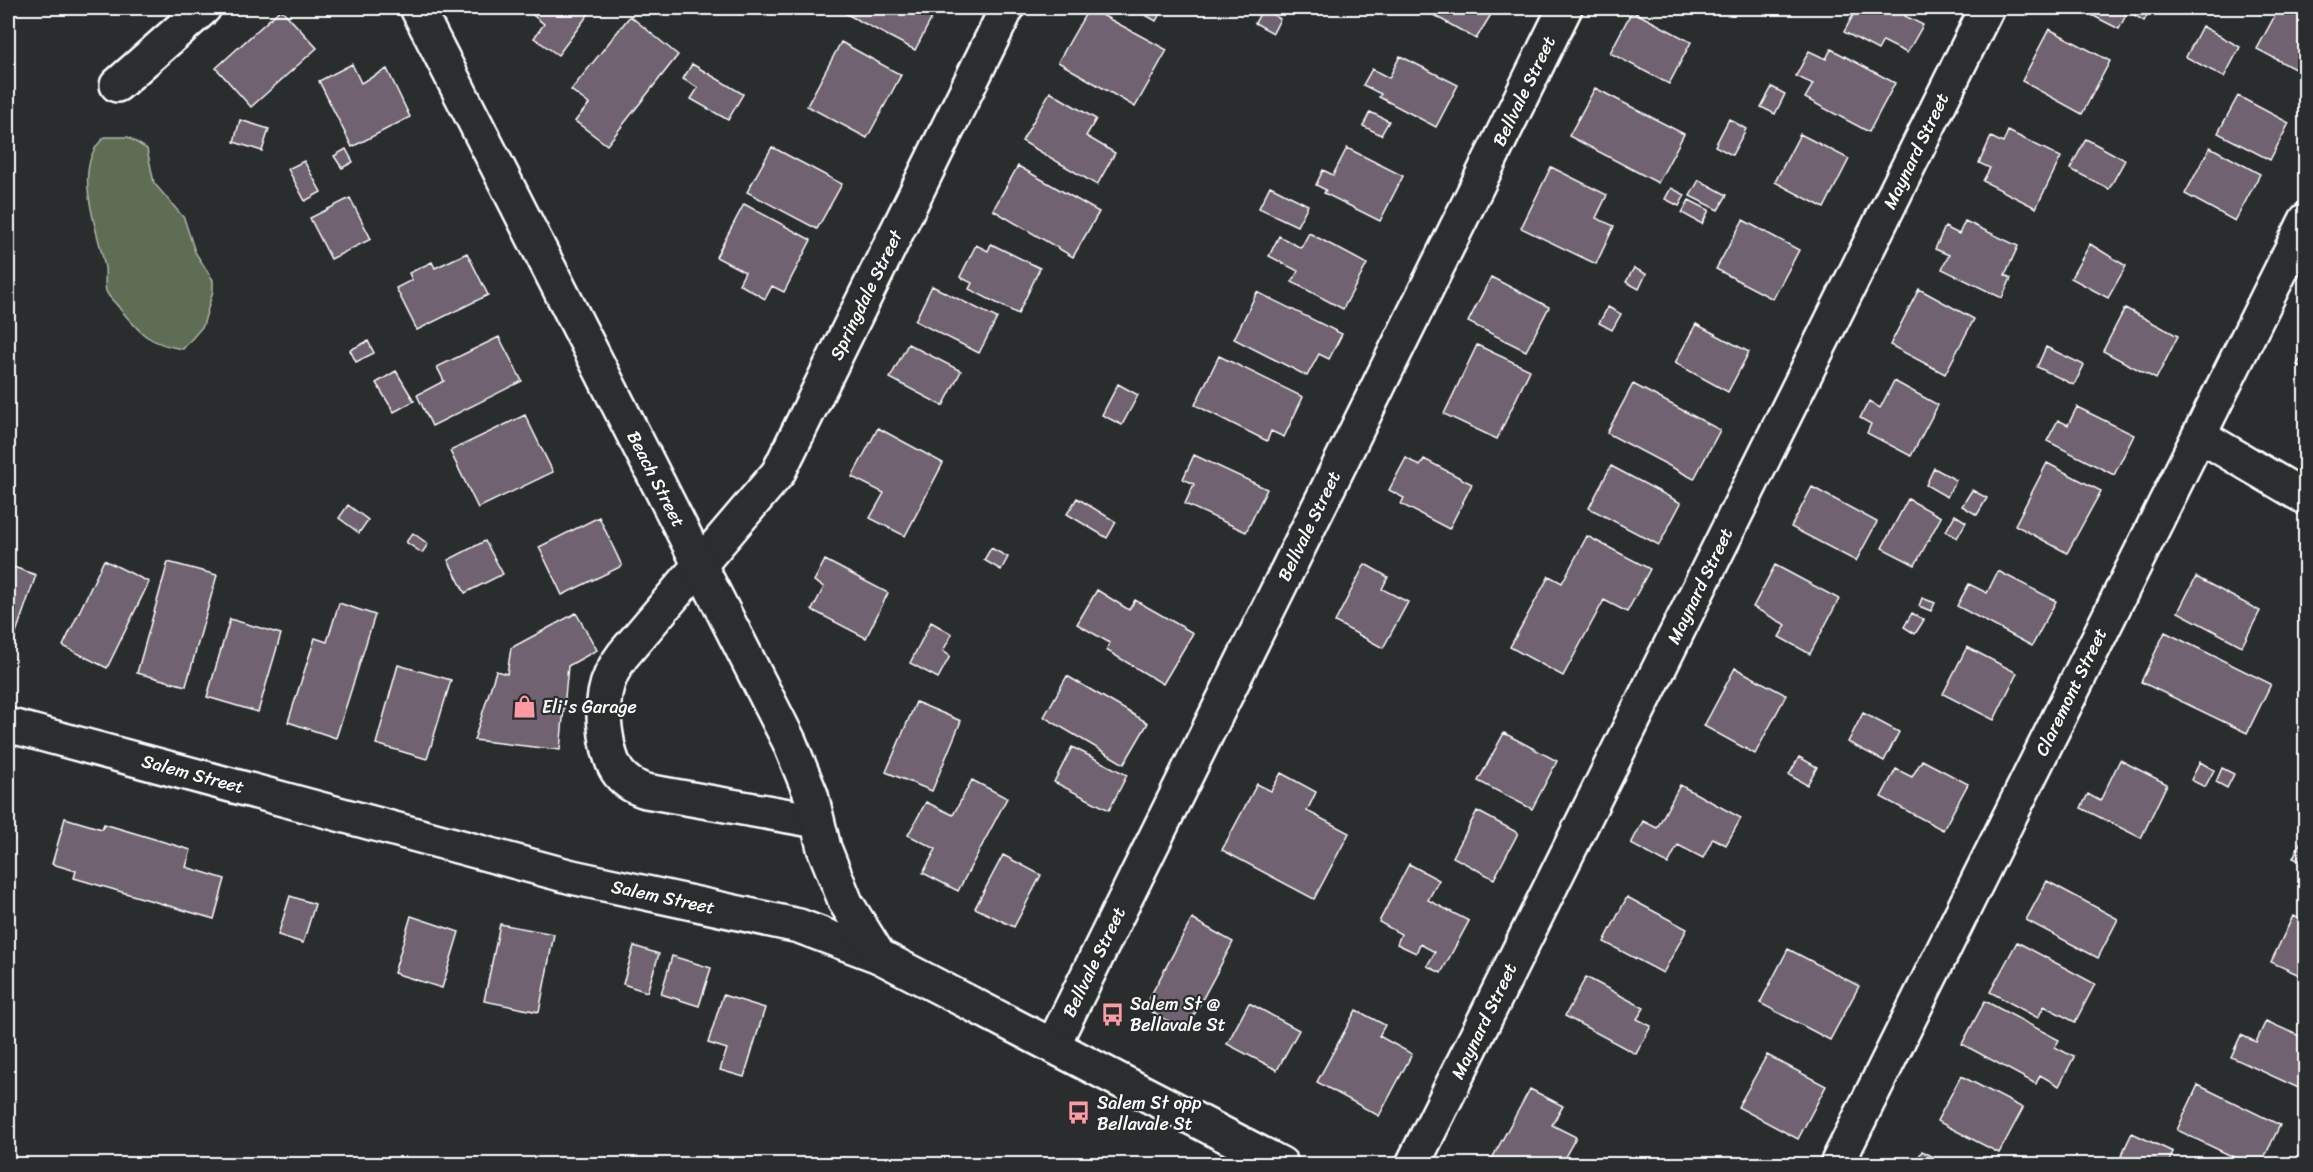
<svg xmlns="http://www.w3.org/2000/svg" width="2313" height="1172" font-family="Sriracha,sans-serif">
	<rect width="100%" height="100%" fill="#2a2d2e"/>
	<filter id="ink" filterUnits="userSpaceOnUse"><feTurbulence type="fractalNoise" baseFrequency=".0167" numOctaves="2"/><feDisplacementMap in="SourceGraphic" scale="12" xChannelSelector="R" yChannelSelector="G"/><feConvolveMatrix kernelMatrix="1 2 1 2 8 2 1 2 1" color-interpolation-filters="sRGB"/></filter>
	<g filter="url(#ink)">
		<path fill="#616d55" stroke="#b0b6aa" stroke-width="1.5" d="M105 137H128L147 149 154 183 184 218 195 252 213 280V291L203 326 183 349C149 344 141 334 120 309 116 303 108 297 106 291 104 284 106 275 105 268 99 231 69 166 105 137Z"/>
		<path fill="#6f6271" stroke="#fff" stroke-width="1.5" d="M524 8H593L558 55 534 38 544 24Z
			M835 8H937L915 50Z
			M1089 8 1167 50 1135 107 1058 62Z
			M1133 8H1163L1156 21Z
			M1263 8 1280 19 1273 33 1255 23Z
			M1421 8H1495L1476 39Z
			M1857 8H1909L1905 16 1923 25 1907 53 1883 41 1878 50 1844 32Z
			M2078 8H2151L2144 21 2128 11 2119 29Z
			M2279 8H2288L2306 17V75L2257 49Z
			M281 9 317 48 251 107 216 68Z
			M1632 11 1691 42 1669 84 1610 53Z
			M630 16 678 55 607 145 575 121 589 104 571 90Z
			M2202 26 2240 47 2224 77 2186 57Z
			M2049 29 2110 61 2082 114 2022 81Z
			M841 42 901 75 867 138 807 106Z
			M1831 49 1895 83 1869 132 1805 98 1813 84 1796 76 1809 51 1826 59Z
			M1400 56 1458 85 1436 127 1379 97 1381 94 1363 85 1372 69 1389 78Z
			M352 64 361 83 387 69 410 117 352 147 319 81Z
			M692 64 743 94 728 120 691 99 698 88 683 79Z
			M1772 87 1785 94 1775 114 1761 107Z
			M1595 88 1684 134 1658 183 1569 136Z
			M1050 92 1096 119 1086 136 1115 153 1097 185 1022 141Z
			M2238 96 2289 123 2270 160 2218 133Z
			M1370 112 1389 121 1381 135 1363 126Z
			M1729 119 1746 129 1732 155 1715 146Z
			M240 120 269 129 262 151 234 142Z
			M2008 131 2061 157 2036 208 1983 181 1990 168 1979 163 1991 137 2003 143Z
			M1800 134 1849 159 1824 208 1775 182Z
			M2086 139 2125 160 2109 189 2070 169Z
			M772 147 842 184 817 229 747 192Z
			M2210 147 2260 174 2235 221 2185 194Z
			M1347 148 1403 176 1380 221 1324 193 1326 190 1316 185 1323 170 1333 175Z
			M346 149 353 162 342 168 334 156Z
			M304 161 321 192 305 201 288 169Z
			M1018 166 1099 212 1073 257 993 210Z
			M1551 167 1607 195 1596 218 1614 226 1596 264 1521 228Z
			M1699 180 1727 195 1718 210 1690 196Z
			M1270 186 1308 205 1297 226 1259 208Z
			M1671 188 1685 195 1679 206 1665 199Z
			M350 198 371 239 331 259 310 218Z
			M1689 200 1709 210 1702 224 1682 213Z
			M744 204 811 240 784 292 772 286 765 299 739 284 745 272 716 257Z
			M1743 220 1799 250 1773 299 1716 269Z
			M1965 221 2018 246 2005 275 2011 278 2002 298 1942 269 1949 255 1935 249 1945 227 1959 234Z
			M1309 233 1367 264 1343 309 1292 282 1298 271 1269 256 1279 236 1301 248Z
			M991 244 1040 268 1018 314 969 289 972 283 960 277 976 245 988 251Z
			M2090 244 2126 266 2108 298 2071 278Z
			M467 253 488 295 417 330 396 288 412 280 409 273 432 262 435 268Z
			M1634 268 1646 274 1639 289 1626 282Z
			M1491 277 1549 307 1526 351 1468 322Z
			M932 286 997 318 979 353 915 321Z
			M1919 289 1974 319 1945 374 1890 345Z
			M1257 292 1342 334 1329 359 1319 354 1307 376 1234 339Z
			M1608 307 1621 314 1612 330 1599 323Z
			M2125 308 2178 336 2156 379 2103 351Z
			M1696 324 1749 352 1728 392 1675 363Z
			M499 337 522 381 432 426 417 395 444 381 437 367Z
			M368 341 374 353 356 362 350 350Z
			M908 344 961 371 943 406 890 378Z
			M1477 345 1530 370 1497 439 1444 414Z
			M2046 347 2084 365 2074 385 2037 367Z
			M2306 349V369L2297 365Z
			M1219 356 1303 397 1284 437 1271 431 1267 441 1195 405Z
			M396 371 414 401 394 412 376 383Z
			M1894 381 1938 405 1911 456 1867 433 1871 424 1860 418 1869 401 1880 408Z
			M1118 384 1138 395 1122 425 1102 415Z
			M1633 384 1720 430 1694 479 1607 433Z
			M2077 407 2134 435 2114 475 2047 441 2058 420 2068 425Z
			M525 415 553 472 478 508 450 451Z
			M878 428 943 463 905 536 870 518 884 493 852 477Z
			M1194 455 1267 489 1246 532 1185 504 1194 484 1183 479Z
			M1406 458 1420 466 1424 459 1472 484 1449 529 1401 504 1404 498 1389 490Z
			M2047 463 2101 491 2067 553 2015 525Z
			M1611 466 1681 503 1659 545 1589 508Z
			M1934 468 1956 480 1947 497 1926 485Z
			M1812 487 1877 522 1856 561 1791 527Z
			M1972 490 1987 498 1977 515 1962 506Z
			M1077 498 1116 522 1107 538 1067 514Z
			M1908 499 1941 517 1915 565 1882 548Z
			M348 505 368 520 359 533 339 518Z
			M1955 515 1966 522 1957 538 1946 531Z
			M599 517 622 566 562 595 539 547Z
			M413 533 428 544 422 553 406 542Z
			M1587 536 1650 569 1627 612 1604 600 1563 676 1510 647 1549 576 1562 583Z
			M485 541 503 574 465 593 448 560Z
			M991 548 1008 557 1001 570 984 560Z
			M104 560 149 582 107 668 63 646Z
			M825 560 888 593 866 638 812 610 824 587 814 581Z
			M168 562 217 575 186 686 137 673Z
			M1365 564 1388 577 1382 589 1408 602 1383 648 1335 622Z
			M8 565 36 575 10 650 8 649Z
			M1775 565 1839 599 1810 654 1779 637 1786 625 1753 607Z
			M1998 571 2056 601 2032 646 1957 606 1969 584 1987 593Z
			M2196 577 2260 611 2242 646 2178 612Z
			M1097 590 1129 610 1135 600 1193 633 1163 684 1106 650 1110 643 1077 624Z
			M1922 598 1935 603 1931 611 1919 606Z
			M339 603 375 615 336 738 288 722 315 638 327 642Z
			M576 613 597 650 568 666 560 750 474 740 496 671 507 674 511 648Z
			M1912 613 1924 620 1915 634 1904 627Z
			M230 619 281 634 258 712 207 697Z
			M931 622 952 634 943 651 950 656 938 678 910 663Z
			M2165 632 2271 684 2247 733 2141 682Z
			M1967 647 2017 673 1994 720 1943 694Z
			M398 665 451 680 427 759 376 744Z
			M1735 668 1786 695 1755 754 1704 726Z
			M1067 676 1148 723 1124 764 1044 717Z
			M916 702 961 721 932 791 886 772Z
			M1863 713 1899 732 1884 761 1848 742Z
			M1504 733 1557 761 1532 809 1478 781Z
			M1072 747 1127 775 1109 810 1054 782Z
			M1799 757 1817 767 1807 785 1789 775Z
			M1922 760 1968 784 1943 830 1881 797 1896 769 1912 777Z
			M2120 760 2167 784 2141 838 2081 808 2088 794 2100 801Z
			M2200 762 2214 770 2205 787 2191 780Z
			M2222 768 2234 774 2227 788 2216 782Z
			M1281 773 1316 792 1307 811 1349 833 1314 899 1222 850 1257 784 1271 791Z
			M972 780 1007 798 958 891 923 873 936 849 908 835 926 802 953 815Z
			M1680 785 1741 818 1726 845 1713 838 1703 858 1678 845 1668 864 1631 844 1643 821 1657 828Z
			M1477 811 1518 833 1494 879 1453 857Z
			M65 818 102 829 104 824 191 850 186 867 225 879 214 919 74 878 76 871 52 864Z
			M2306 831V864L2293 858Z
			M1003 855 1041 875 1014 927 975 908Z
			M1409 864 1439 880 1428 900 1469 921 1441 973 1427 966 1435 952 1420 944 1416 953 1397 944 1401 934 1379 922Z
			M2047 881 2118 919 2098 958 2026 920Z
			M290 896 315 904 303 943 278 935Z
			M1627 897 1687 929 1663 973 1604 942Z
			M411 916 459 932 442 988 394 973Z
			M2293 916 2306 922V978L2271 962Z
			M1192 919 1233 942 1186 1030 1144 1008Z
			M500 924 554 934 539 1012 484 1001Z
			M2017 942 2095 984 2075 1022 2044 1006 2038 1018 1990 992Z
			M634 946 659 954 647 992 623 984Z
			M1788 949 1859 986 1830 1040 1760 1003Z
			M672 956 711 968 699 1006 661 994Z
			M1586 977 1644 1008 1637 1019 1651 1026 1636 1054 1565 1016Z
			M723 995 765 1008 744 1077 720 1070 727 1049 708 1043Z
			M1985 1001 2059 1040 2055 1047 2074 1057 2059 1086 2040 1075 2036 1084 1962 1044Z
			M1249 1003 1299 1030 1277 1070 1227 1044Z
			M1356 1010 1385 1025 1379 1036 1412 1054 1379 1116 1317 1082Z
			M2266 1021 2306 1039 2303 1090 2231 1057 2241 1035 2256 1042Z
			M1767 1055 1826 1086 1798 1139 1738 1107Z
			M1961 1076 2023 1108 1999 1153 1937 1121Z
			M2198 1085 2280 1125 2261 1164H2248L2177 1130Z
			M1530 1089 1563 1106 1552 1125 1576 1137 1561 1164H1489Z
			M2132 1133 2173 1152 2168 1164H2139L2121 1156Z
			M1922 1151 1947 1164H1915Z
			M1595 1156 1610 1164H1590Z"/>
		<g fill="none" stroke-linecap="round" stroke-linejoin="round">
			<defs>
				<path id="minor" d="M117 85 204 8
					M2199 435 2306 498
					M8 725 572 877 799 926 879 956
					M817 821 646 791C617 782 610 763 606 735 601 704 603 681 623 655L778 473 1007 8
					M1053 1045 1565 8
					M1413 1164 1987 8
					M1837 1164 2306 220"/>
				<path id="major" d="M417 8 789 741 811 795 824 848 846 903 879 956 1281 1164"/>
			</defs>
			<use href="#minor" stroke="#fff" stroke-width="38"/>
			<use href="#major" stroke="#fff" stroke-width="38"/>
			<use href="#minor" stroke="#2a2d2e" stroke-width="33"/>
			<use href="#major" stroke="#2a2d2e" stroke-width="33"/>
		</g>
	</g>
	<defs>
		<symbol id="shop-bare" viewBox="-9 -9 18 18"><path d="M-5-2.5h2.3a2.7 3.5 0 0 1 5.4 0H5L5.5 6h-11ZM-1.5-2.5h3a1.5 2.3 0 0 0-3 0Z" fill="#ff9aa2" stroke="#2a2d2e" stroke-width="2.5" paint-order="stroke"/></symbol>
		<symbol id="bus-bare" viewBox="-9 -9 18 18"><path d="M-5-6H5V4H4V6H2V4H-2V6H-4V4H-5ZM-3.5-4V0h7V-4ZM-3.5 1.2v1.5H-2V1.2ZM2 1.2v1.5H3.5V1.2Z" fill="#ff9aa2" stroke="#2a2d2e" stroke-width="2.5" paint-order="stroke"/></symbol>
	</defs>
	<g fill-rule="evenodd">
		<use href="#shop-bare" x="508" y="690" width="33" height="33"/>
		<use href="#bus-bare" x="1096" y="998" width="33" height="33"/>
		<use href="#bus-bare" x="1062" y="1096" width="33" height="33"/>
	</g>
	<g text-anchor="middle" stroke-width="4.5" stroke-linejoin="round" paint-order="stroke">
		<g font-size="18" fill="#fff" stroke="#2a2d2e">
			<text transform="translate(1524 91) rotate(-64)" y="6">Bellvale Street</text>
			<text transform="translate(1916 151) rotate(-64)" y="6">Maynard Street</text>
			<text transform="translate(866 295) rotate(-64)" y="6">Springdale Street</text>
			<text transform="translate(656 479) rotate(63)" y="6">Beach Street</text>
			<text transform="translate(1309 526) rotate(-64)" y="6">Bellvale Street</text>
			<text transform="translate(1700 586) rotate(-64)" y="6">Maynard Street</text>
			<text transform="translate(2071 692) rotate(-64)" y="6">Claremont Street</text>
			<text transform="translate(193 774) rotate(15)" y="6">Salem Street</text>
			<text transform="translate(663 897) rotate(12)" y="6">Salem Street</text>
			<text transform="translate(1094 962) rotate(-64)" y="6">Bellvale Street</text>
			<text transform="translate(1484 1021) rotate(-64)" y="6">Maynard Street</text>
		</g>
		<g font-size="18" fill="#fff" stroke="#2a2d2e" text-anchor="start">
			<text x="542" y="713">Eli's Garage</text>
			<text x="1130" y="1010">Salem St @<tspan x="1130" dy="21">Bellavale St</tspan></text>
			<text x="1097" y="1109">Salem St opp<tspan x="1097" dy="21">Bellavale St</tspan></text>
		</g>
	</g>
	<rect width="2313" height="1172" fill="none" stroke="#2a2d2e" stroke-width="30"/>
	<rect x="15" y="15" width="2283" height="1142" fill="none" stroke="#fff" stroke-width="2" filter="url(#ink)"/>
</svg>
